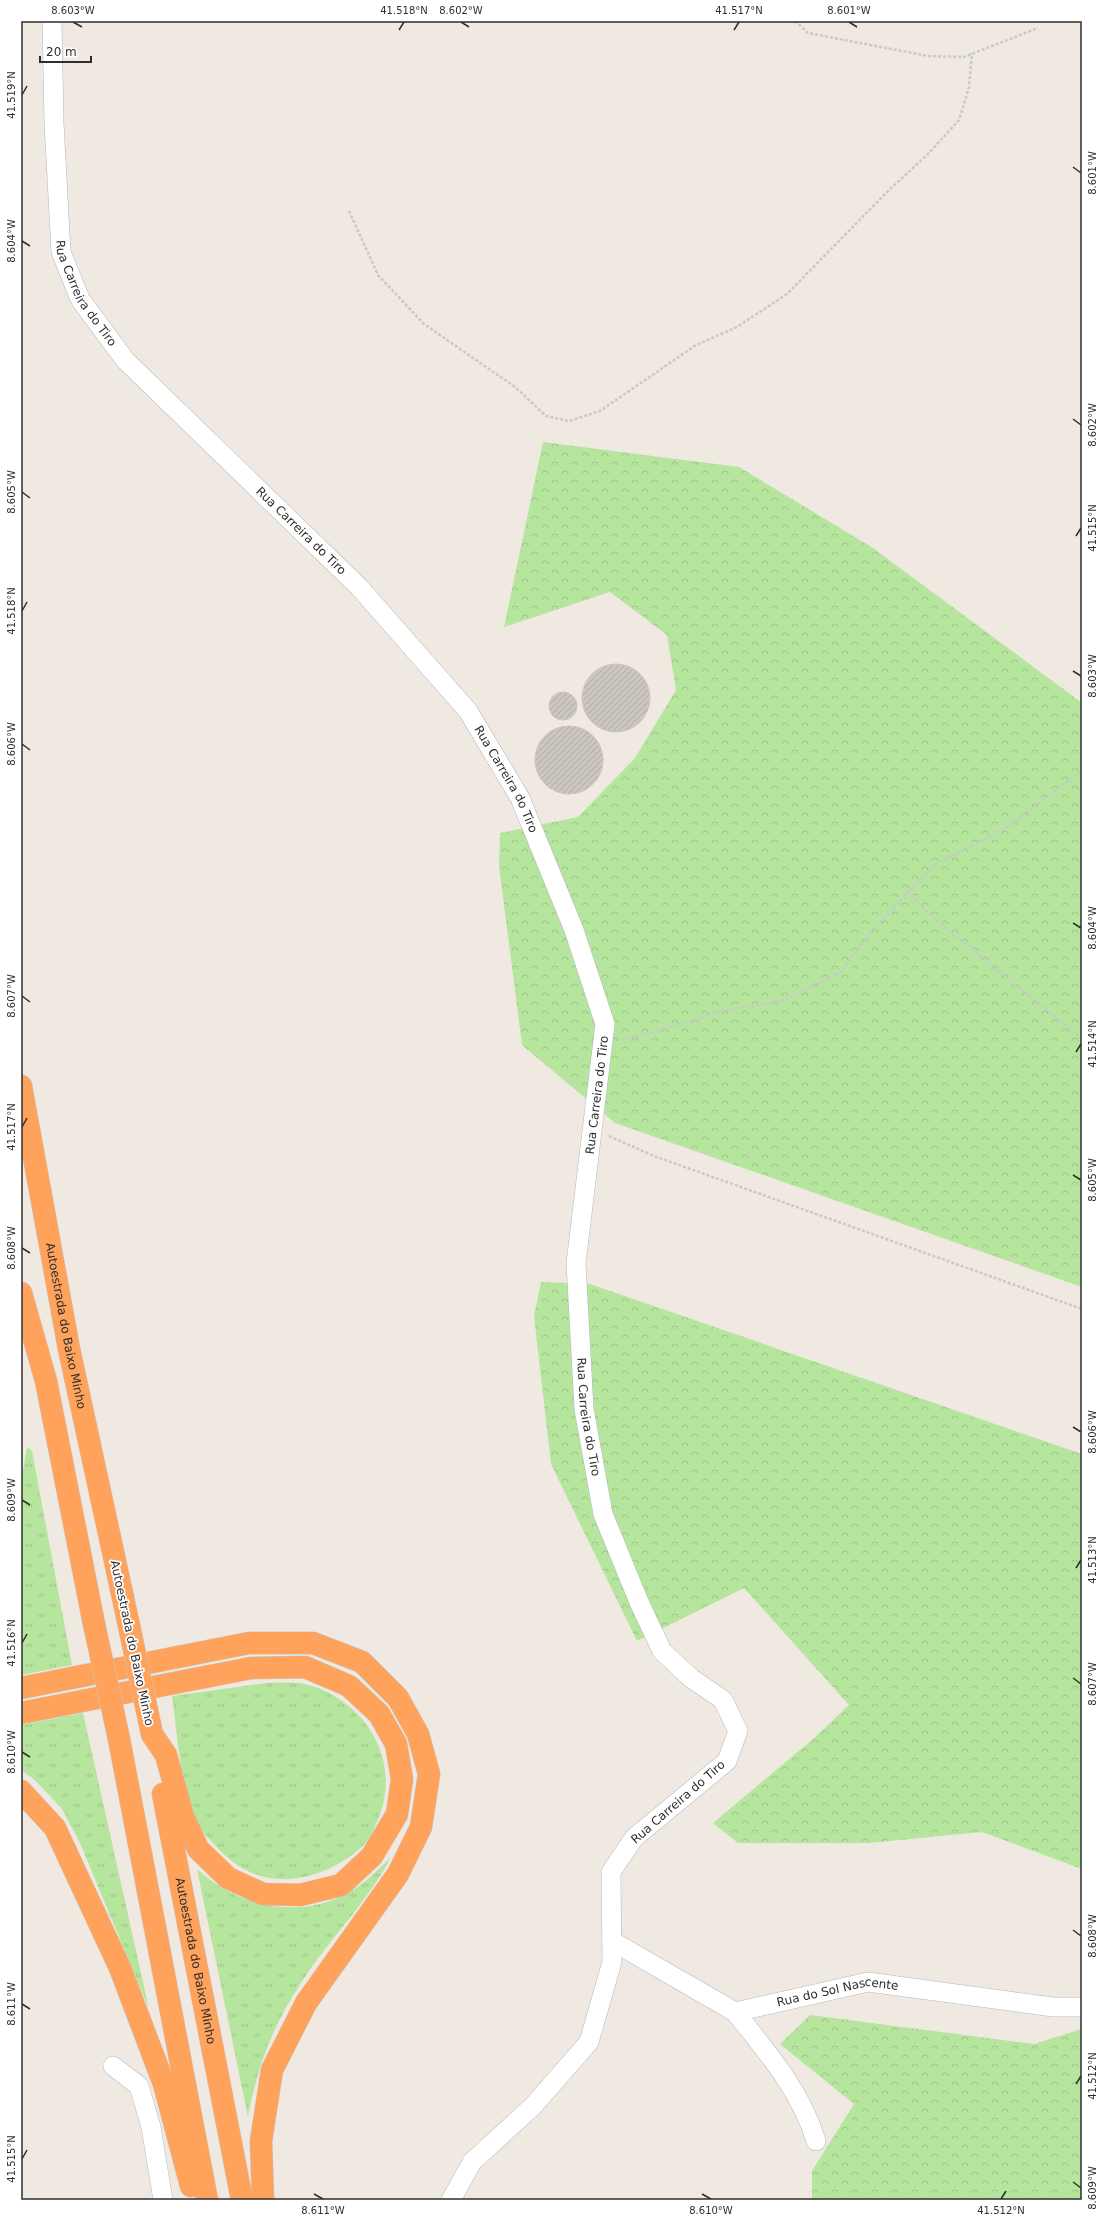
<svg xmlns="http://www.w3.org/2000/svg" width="1103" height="2221" font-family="'DejaVu Sans',sans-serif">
	<defs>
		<pattern id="grass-tufts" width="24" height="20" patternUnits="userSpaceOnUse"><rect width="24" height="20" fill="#b6e59e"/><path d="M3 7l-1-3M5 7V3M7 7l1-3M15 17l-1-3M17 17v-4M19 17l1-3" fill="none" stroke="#9dc588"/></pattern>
		<pattern id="forest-crowns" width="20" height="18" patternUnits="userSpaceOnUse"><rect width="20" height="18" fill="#b6e59e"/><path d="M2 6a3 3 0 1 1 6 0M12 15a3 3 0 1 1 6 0" fill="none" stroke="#9dc588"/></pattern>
		<pattern id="building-hatch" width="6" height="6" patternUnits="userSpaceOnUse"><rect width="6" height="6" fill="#cbc7bf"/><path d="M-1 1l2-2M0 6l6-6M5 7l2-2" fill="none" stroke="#afaba4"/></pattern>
	</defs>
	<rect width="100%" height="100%" fill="#efe9e1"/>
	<path fill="url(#grass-tufts)" d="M27 1447 32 1451 72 1665 21 1675V1483Z
		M266 1683C280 1683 298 1681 312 1686 368 1704 402 1763 378 1819 375 1825 373 1834 369 1839 359 1852 343 1862 328 1869 284 1888 246 1881 214 1844 209 1839 204 1834 200 1828 180 1791 178 1738 172 1696Z
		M83 1713 149 2009 80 1843 62 1809 35 1780 21 1770V1725Z
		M391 1857C367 1903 329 1939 301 1983 273 2025 257 2067 248 2117L197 1869C236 1905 295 1920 344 1895 362 1886 377 1871 391 1857Z"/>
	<path fill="url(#forest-crowns)" d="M543 442 739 467 873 548 1082 703V1287L615 1123 522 1045 499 866 500 833 578 817 635 758 676 690 667 635 610 592 504 627Z
		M541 1282 590 1284 1082 1454V1869L982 1832 869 1843H738L713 1823 813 1739 849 1705 744 1588 637 1641 551 1464 534 1316Z
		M810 2015 1034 2044 1082 2029V2200H812V2171L854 2104 780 2044Z"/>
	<path fill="url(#building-hatch)" stroke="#cbc5ba" d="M582 698a34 34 0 1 1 68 0a34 34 0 1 1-68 0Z
		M549 706a14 14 0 1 1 28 0a14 14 0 1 1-28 0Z
		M535 760a34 34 0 1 1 68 0a34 34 0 1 1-68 0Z"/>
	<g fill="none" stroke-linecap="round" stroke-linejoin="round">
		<defs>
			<g id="minor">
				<path id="s1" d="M52 21 54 123 61 252 80 299 125 360 359 587 468 711 520 798 574 930 605 1024 576 1263 584 1409 603 1514 639 1602 662 1651 691 1678 723 1700 738 1731 727 1761 634 1838 611 1872 612 1962 589 2042 533 2106 472 2162 451 2200"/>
				<path id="s2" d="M612 1941 735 2012 868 1982 1053 2007H1082"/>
				<path d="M735 2012C767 2052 801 2091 816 2141"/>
				<path d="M113 2066 139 2086 151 2127 163 2200"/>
			</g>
			<g id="highway">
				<path id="s3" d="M21 1086 69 1349 128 1621"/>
				<path d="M21 1293 46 1381 94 1624"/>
				<path d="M21 1688 249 1643H313L362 1662 398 1698 418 1734 429 1774 421 1827 398 1874 306 2003 272 2070 261 2141 263 2200"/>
				<path d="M21 1713 251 1668 305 1667 349 1686 379 1714 396 1744 402 1779 397 1814 372 1856 341 1885 300 1895 263 1894 228 1878 198 1849 183 1816 166 1755 152 1734"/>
				<path d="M119 1739 207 2200"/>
				<path d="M21 1791 55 1828 120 1968 164 2084 191 2186"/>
				<path id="s4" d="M163 1794 242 2200"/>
			</g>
		</defs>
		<use href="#minor" stroke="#b4b7c1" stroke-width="20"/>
		<use href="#highway" stroke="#c9c9c9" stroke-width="23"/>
		<path stroke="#c9c9c9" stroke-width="2.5" stroke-dasharray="3 2" stroke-linecap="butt" d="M795 21 808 33 928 56 964 57 1038 28
			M349 211 378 275 424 324 515 387 546 416 569 421 600 411 696 345 737 327 787 294 885 194 929 153 959 120 969 87 972 53
			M908 892 936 920 1082 1039
			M621 1040 644 1035 722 1011 786 1000 841 972 869 934 934 865 1006 828 1082 771
			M609 1136 654 1156 1082 1309"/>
		<use href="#minor" stroke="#fff" stroke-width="19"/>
		<use href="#highway" stroke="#ffa35c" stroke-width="22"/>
		<defs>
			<path id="highway-bridge" d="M128 1621 152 1734
				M94 1624 119 1739"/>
		</defs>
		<use href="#highway-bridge" stroke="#c9c9c9" stroke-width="23" stroke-linecap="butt"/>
		<use href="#highway-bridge" stroke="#ffa35c" stroke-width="22"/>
	</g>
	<path fill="none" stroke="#2e2e2e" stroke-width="1.5" d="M73 22 82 27M461 22 469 27M849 22 857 27M399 30 404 22M734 30 739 22M22 95 27 86M1073 167 1081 173M22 241 30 246M1073 419 1081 425M22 492 30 498M1076 536 1081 528M22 611 27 602M1073 671 1081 676M22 744 30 750M1073 923 1081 928M22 996 30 1002M1076 1052 1081 1044M22 1127 27 1118M1073 1175 1081 1180M22 1248 30 1253M1073 1427 1081 1432M22 1500 30 1505M1076 1568 1081 1560M22 1643 27 1634M1073 1678 1081 1684M22 1752 30 1757M1073 1930 1081 1936M22 2004 30 2009M1076 2084 1081 2076M22 2159 27 2150M1073 2182 1081 2188M314 2194 323 2199M702 2194 711 2199M1001 2199 1006 2191"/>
	<g text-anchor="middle" stroke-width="3.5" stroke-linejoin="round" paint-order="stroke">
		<g font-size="12" fill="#2e2e2e" stroke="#fff">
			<text dy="4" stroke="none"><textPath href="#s1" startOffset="279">Rua Carreira do Tiro</textPath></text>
			<text dy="4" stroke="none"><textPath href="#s1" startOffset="603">Rua Carreira do Tiro</textPath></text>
			<text dy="4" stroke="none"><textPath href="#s1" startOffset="927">Rua Carreira do Tiro</textPath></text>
			<text transform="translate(597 1095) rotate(-83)" y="4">Rua Carreira do Tiro</text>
			<text dy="4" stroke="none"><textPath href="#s3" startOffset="244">Autoestrada do Baixo Minho</textPath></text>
			<text dy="4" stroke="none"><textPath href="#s1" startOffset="1587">Rua Carreira do Tiro</textPath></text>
			<text transform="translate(132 1643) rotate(78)" y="4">Autoestrada do Baixo Minho</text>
			<text transform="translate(678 1802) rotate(-41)" y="4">Rua Carreira do Tiro</text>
			<text dy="4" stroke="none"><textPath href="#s4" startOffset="170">Autoestrada do Baixo Minho</textPath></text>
			<text dy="4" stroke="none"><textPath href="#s2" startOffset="247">Rua do Sol Nascente</textPath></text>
		</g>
	</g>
	<rect width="1103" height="2221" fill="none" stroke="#ffffff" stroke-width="44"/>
	<path d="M40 56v6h51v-6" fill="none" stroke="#2e2e2e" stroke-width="2"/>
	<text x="46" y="56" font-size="12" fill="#2e2e2e" stroke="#ffffff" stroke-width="3" paint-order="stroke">20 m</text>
	<rect x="22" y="22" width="1059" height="2177" fill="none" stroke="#2e2e2e" stroke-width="1.5"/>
	<g font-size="10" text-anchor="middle" fill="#2e2e2e">
		<text x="73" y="14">8.603°W</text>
		<text x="404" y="14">41.518°N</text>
		<text x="461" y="14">8.602°W</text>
		<text x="739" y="14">41.517°N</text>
		<text x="849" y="14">8.601°W</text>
		<text transform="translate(11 95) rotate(-90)" y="4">41.519°N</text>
		<text transform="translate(1092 173) rotate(-90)" y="4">8.601°W</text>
		<text transform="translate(11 241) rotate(-90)" y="4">8.604°W</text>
		<text transform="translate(1092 425) rotate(-90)" y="4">8.602°W</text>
		<text transform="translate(11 492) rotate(-90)" y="4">8.605°W</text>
		<text transform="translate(1092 528) rotate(-90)" y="4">41.515°N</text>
		<text transform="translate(11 611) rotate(-90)" y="4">41.518°N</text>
		<text transform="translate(1092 676) rotate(-90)" y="4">8.603°W</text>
		<text transform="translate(11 744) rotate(-90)" y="4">8.606°W</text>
		<text transform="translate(1092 928) rotate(-90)" y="4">8.604°W</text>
		<text transform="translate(11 996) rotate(-90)" y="4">8.607°W</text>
		<text transform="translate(1092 1044) rotate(-90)" y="4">41.514°N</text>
		<text transform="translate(11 1127) rotate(-90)" y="4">41.517°N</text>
		<text transform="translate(1092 1180) rotate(-90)" y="4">8.605°W</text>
		<text transform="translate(11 1248) rotate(-90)" y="4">8.608°W</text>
		<text transform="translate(1092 1432) rotate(-90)" y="4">8.606°W</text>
		<text transform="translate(11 1500) rotate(-90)" y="4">8.609°W</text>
		<text transform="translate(1092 1560) rotate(-90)" y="4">41.513°N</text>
		<text transform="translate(11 1643) rotate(-90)" y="4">41.516°N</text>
		<text transform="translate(1092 1684) rotate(-90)" y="4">8.607°W</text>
		<text transform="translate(11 1752) rotate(-90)" y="4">8.610°W</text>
		<text transform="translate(1092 1936) rotate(-90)" y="4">8.608°W</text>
		<text transform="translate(11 2004) rotate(-90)" y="4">8.611°W</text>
		<text transform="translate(1092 2076) rotate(-90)" y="4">41.512°N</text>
		<text transform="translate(11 2159) rotate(-90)" y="4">41.515°N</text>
		<text transform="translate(1092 2188) rotate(-90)" y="4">8.609°W</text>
		<text x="323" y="2214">8.611°W</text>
		<text x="711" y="2214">8.610°W</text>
		<text x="1001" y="2214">41.512°N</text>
	</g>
</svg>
